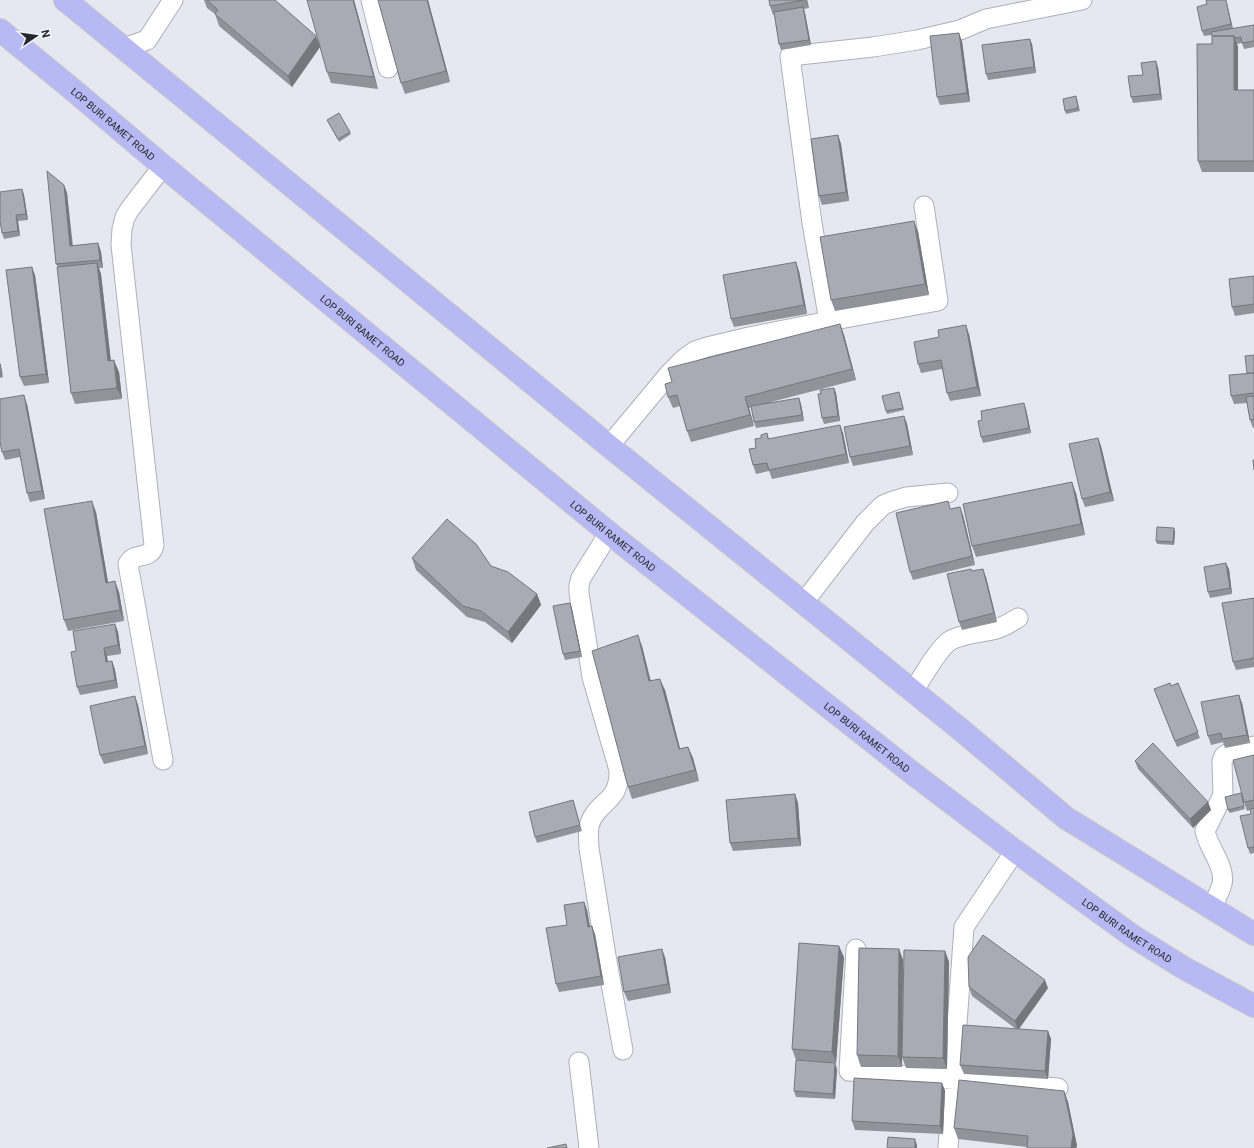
<svg xmlns="http://www.w3.org/2000/svg" width="1254" height="1148" font-family="Roboto,sans-serif">
	<rect width="100%" height="100%" fill="#e6e7f0"/>
	<g fill="none" stroke-linecap="round" stroke-linejoin="round">
		<defs>
			<path id="street" d="M371 0 388 68
				M124 48 147 40 173 0
				M829 321 938 301 924 206
				M609 446 669 374 685 358 695 351 707 347 749 337 829 321 812 223 790 56 873 47 917 40 960 30 986 19 1082 0
				M609 533 581 578 579 585V593L592 677 619 770C620 803 598 800 590 823 587 831 589 840 589 848L606 956 623 1050
				M804 602 865 523 883 505 893 501 906 497 948 493
				M913 692C921 679 939 647 951 640 964 633 981 633 996 629 1004 627 1011 622 1018 618
				M163 760 128 564C134 551 151 561 154 545L121 245 122 229 125 217 130 209 163 166
				M1212 907C1215 900 1220 892 1222 884 1226 866 1208 848 1205 831L1221 799 1223 794 1222 761 1224 756 1227 754 1254 746
				M856 949 849 1071 1058 1088
				M579 1062 589 1148
				M948 1148 964 927 1015 851"/>
			<g id="primary">
				<path d="M65 0 609 446 960 729 1066 818 1254 934"/>
				<path id="s1" d="M0 30 72 89 163 166 609 533 911 772 1015 851 1134 937 1184 968 1254 1006"/>
			</g>
		</defs>
		<use href="#street" stroke="#aeafb8" stroke-width="21"/>
		<use href="#primary" stroke="#c7c7c8" stroke-width="24"/>
		<use href="#street" stroke="#fff" stroke-width="19"/>
		<use href="#primary" stroke="#b7b9f4" stroke-width="22"/>
	</g>
	<path fill="#91929a" d="M204 0H275L319 42 354 0 378 89 331 83 327 72 320 47 292 87 219 26 215 14 207 8Z
		M378 0H428L450 82 405 94 401 83Z
		M769 0H807L809 8 804 9 805 13 811 45 781 50 779 44 774 14 773 15 770 6Z
		M1206 0H1226L1233 29 1254 25V47L1244 49 1242 43 1237 44 1238 47V90H1254V172H1202L1198 161 1212 44V35L1204 36 1202 31 1207 4Z
		M962 41 970 102 940 105 937 97Z
		M1032 44 1036 73 988 80 986 74Z
		M1158 67 1162 100 1133 103 1131 97 1143 75Z
		M1077 99 1080 111 1066 114 1065 111Z
		M327 120 350 132 351 134 339 142Z
		M838 135 841 144 849 201 822 205 819 196Z
		M64 185 67 193 73 246 98 243 101 252 103 268H99L101 274 111 361 119 372 122 399 75 404 71 393 58 267 56 264Z
		M22 189 24 195 28 220 18 221 20 236 4 239 2 233Z
		M918 232 929 295 835 311 831 300Z
		M799 271 807 314 734 327 731 319Z
		M35 275 49 383 24 386 20 377Z
		M1254 276V313L1235 316 1232 307Z
		M840 324 844 335 856 380 771 402 801 404 804 421 756 428 754 422 752 407 749 408 754 426 691 442 687 431 680 406 673 408 668 397 672 382Z
		M969 334 981 396 950 401 947 393 942 369 921 373 918 364Z
		M1254 355V428H1253L1250 420 1247 403 1234 404 1231 396 1247 373Z
		M0 362 3 377 0 378Z
		M834 388 836 393 840 421 824 424 822 418 821 394Z
		M899 392 904 410 887 414 886 411Z
		M27 404 45 499 30 502 27 493 20 457 5 460 2 452Z
		M1026 409 1031 433 983 443 981 437Z
		M904 416 907 424 913 455 853 466 850 457Z
		M767 433 769 439 843 433 849 463 772 479 769 471 756 474 753 465 756 448 761 438Z
		M1098 438 1101 446 1114 501 1085 507 1082 499Z
		M1076 493 1085 535 976 557 972 546Z
		M951 509 963 515 975 565 913 580 910 572Z
		M96 512 108 582 119 592 124 621 68 631 64 620Z
		M1175 531 1174 545 1157 544 1156 541Z
		M412 558 491 566 537 594 541 605 512 643 485 622 467 617 416 570Z
		M1229 569 1232 594 1210 598 1208 592Z
		M972 571 986 577 997 622 962 630 959 622Z
		M1254 598V667L1236 670 1233 662Z
		M570 603 572 609 582 657 565 660 563 654Z
		M115 624 118 632 121 654 107 656 108 662 112 661 115 670 118 688 80 695 77 687 76 651Z
		M642 646 651 681 665 690 680 749 688 747 693 758 699 781 632 799 628 787Z
		M1178 683 1200 738 1177 747 1154 689 1171 686Z
		M1242 703 1250 743 1225 748 1223 742 1211 745 1208 736Z
		M138 705 148 754 104 764 100 755Z
		M1254 755V853L1250 854 1248 848 1251 814 1250 810 1247 811 1244 802Z
		M1135 761 1208 802 1211 810 1193 828 1138 769Z
		M795 794 798 803 801 846 733 851 730 843Z
		M1242 796 1245 809 1230 813 1228 810Z
		M573 800 582 831 537 843 535 837Z
		M584 902 587 910 590 926 595 934 604 985 559 992 556 984 567 925Z
		M899 949 903 960 902 1067H861L857 1055Z
		M945 951 949 962 947 1069 906 1068 902 1057Z
		M665 957 671 993 628 1001 624 992Z
		M844 957 836 1063 796 1060 792 1049Z
		M969 987 1048 988 1019 1029 1048 1031 1051 1039 1048 1079 964 1074 960 1065 1016 1029 972 996Z
		M837 1069 835 1099 796 1097 794 1091Z
		M942 1083 945 1091 943 1134 855 1130 852 1121Z
		M1064 1091 1068 1102 1077 1146 1076 1148H1027V1147L958 1139 954 1128Z"/>
	<path fill="#76777d" d="M353 0H354L378 89 374 77Z
		M427 0H428L450 82 446 71Z
		M806 0H807L809 8Z
		M1226 0 1233 29 1231 24Z
		M803 7 805 13 811 45 809 40Z
		M959 33 962 41 970 102 967 93Z
		M316 36 320 47 292 87 288 76Z
		M1234 36 1238 47V101L1234 90Z
		M1030 39 1032 44 1036 73 1034 67Z
		M1156 61 1158 67 1162 100 1160 94Z
		M838 135 841 144 849 201 846 192Z
		M64 185 67 193 73 254 70 246Z
		M22 189 24 195 28 220 26 214Z
		M16 215 18 221 20 236 18 231Z
		M914 221 918 232 929 295 925 284Z
		M98 243 101 252 103 268 100 260Z
		M796 262 799 271 807 314 804 305Z
		M97 263 101 274 112 372 108 361Z
		M32 267 35 275 49 383 46 374Z
		M840 324 844 335 856 380 852 369Z
		M966 325 969 334 981 396 977 387Z
		M114 360 119 372 122 399 117 388Z
		M834 388 836 393 840 421 838 416Z
		M24 395 27 404 45 499 42 491Z
		M745 397 749 408 754 426 750 415Z
		M799 398 801 404 804 421 802 415Z
		M1024 403 1026 409 1031 433 1029 428Z
		M904 416 907 424 913 455 910 446Z
		M840 425 843 433 849 463 846 454Z
		M1098 438 1101 446 1114 501 1110 492Z
		M1072 482 1076 493 1085 535 1081 524Z
		M92 501 96 512 110 594 106 583Z
		M960 507 963 515 975 565 972 556Z
		M1174 528 1175 531 1174 545 1173 542Z
		M1226 563 1229 569 1232 594 1230 588Z
		M983 569 986 577 997 622 994 613Z
		M115 581 119 592 124 621 120 610Z
		M537 594 541 605 512 643 508 632Z
		M570 603 572 609 582 657 580 651Z
		M115 624 118 632 121 654 118 645Z
		M638 635 642 646 653 693 649 681Z
		M104 648 107 656 109 671 106 662Z
		M112 661 115 670 118 688 115 680Z
		M660 679 665 690 683 760 679 749Z
		M1239 695 1242 703 1250 743 1247 735Z
		M135 696 138 705 148 754 145 746Z
		M688 747 693 758 699 781 695 770Z
		M795 794 798 803 801 846 798 838Z
		M1208 802 1211 810 1193 828 1190 819Z
		M584 902 587 910 591 935 588 927Z
		M592 926 595 934 604 985 601 976Z
		M839 946 844 957 836 1063 832 1052Z
		M662 949 665 957 671 993 668 984Z
		M899 949 903 960 902 1067 898 1056Z
		M945 951 949 962 947 1069 943 1058Z
		M1045 980 1048 988 1018 1030 1015 1021Z
		M1048 1031 1051 1039 1048 1079 1045 1071Z
		M835 1063 837 1069 835 1099 833 1094Z
		M942 1083 945 1091 943 1134 940 1126Z
		M1064 1091 1068 1102 1077 1146 1076 1148H1071Z
		M915 1139 917 1145V1148H915Z"/>
	<path fill="#a9aab3" stroke="#76777d" d="M207 0H275L316 36 288 76 215 14 218 10Z
		M307 0H353L374 77 327 72Z
		M378 0H427L446 71 401 83Z
		M769 0H804L770 6Z
		M1206 0H1226L1231 24 1202 31 1197 7 1207 4Z
		M803 7 809 40 779 44 774 12Z
		M1254 25V41L1242 43 1241 37 1235 38 1234 36H1212L1211 32Z
		M959 33 967 93 937 97 930 36Z
		M1212 36H1234V90H1254V161H1198L1197 44H1212Z
		M1030 39 1034 67 986 74 982 45Z
		M1156 61 1160 94 1131 97 1128 76 1143 75 1141 63Z
		M1076 96 1078 108 1065 111 1063 99Z
		M339 113 350 132 338 139 327 120Z
		M838 135 846 192 819 196 811 139Z
		M47 171 64 185 70 246 98 243 100 260 56 264Z
		M22 189 26 214 16 215 18 231 2 233 0 221V192Z
		M914 221 925 284 831 300 820 237Z
		M796 262 804 305 731 319 723 275Z
		M97 263 108 361 114 360 117 388 71 393 57 267Z
		M32 267 46 374 20 377 6 270Z
		M1254 276V304L1232 307 1229 279Z
		M840 324 852 369 745 397 750 415 687 431 677 395 668 397 665 384 672 382 668 368Z
		M966 325 977 387 947 393 941 360 918 364 914 342 939 337 938 330Z
		M1254 355V373H1247L1245 356Z
		M0 364 2 374 0 375Z
		M1254 373V393L1231 396 1229 375Z
		M834 388 838 416 822 418 818 394H821L820 390Z
		M899 392 903 408 886 411 882 396Z
		M24 395 42 491 27 493 19 449 2 452 0 442V399Z
		M1254 396V419L1250 420 1246 397Z
		M799 398 802 415 754 422 751 406Z
		M1024 403 1029 428 981 437 978 421 982 420 981 411Z
		M904 416 910 446 850 457 844 427Z
		M840 425 846 454 769 470 767 463 753 465 749 449 756 448 755 439 761 438V435L767 433 768 439Z
		M1098 438 1110 492 1082 499 1069 444Z
		M1253 460H1254V470Z
		M1072 482 1081 524 972 546 963 504Z
		M92 501 106 583 115 581 120 610 64 620 44 509Z
		M948 501 950 509 960 507 972 556 910 572 896 513Z
		M447 519 476 544 491 566 508 572 537 594 508 632 481 611 463 606 412 558Z
		M1157 527 1174 528 1173 542 1156 541Z
		M1226 563 1230 588 1208 592 1204 567Z
		M971 569 972 571 983 569 994 613 959 622 947 574Z
		M1254 598V658L1233 662 1222 603Z
		M570 603 580 651 563 654 553 606Z
		M115 624 118 645 104 648 106 662 112 661 115 680 77 687 71 652 76 651 73 631Z
		M638 635 649 681 660 679 679 749 688 747 695 770 628 787 592 651Z
		M1170 683 1171 686 1178 683 1198 732 1175 741 1154 689Z
		M1239 695 1247 735 1222 739 1221 733 1208 736 1201 702Z
		M135 696 145 746 100 755 90 706Z
		M1153 743 1208 802 1190 819 1135 761Z
		M1254 755V800L1244 802 1233 760Z
		M1241 793 1244 806 1228 810 1225 797Z
		M795 794 798 838 730 843 726 800Z
		M573 800 580 825 535 837 529 812Z
		M1254 808V847L1248 848 1240 816 1251 814 1250 809Z
		M584 902 588 927 592 926 601 976 556 984 546 928 567 925 564 905Z
		M983 935 1045 980 1015 1021 969 987 968 957Z
		M799 943 839 946 832 1052 792 1049Z
		M859 948 899 949 898 1056 857 1055Z
		M662 949 668 984 624 992 618 957Z
		M904 950 945 951 943 1058 902 1057Z
		M963 1025 1048 1031 1045 1071 960 1065Z
		M796 1060 835 1063 833 1094 794 1091Z
		M854 1078 942 1083 940 1126 852 1121Z
		M959 1080 1064 1091 1073 1134 1071 1148H1027L1028 1136 954 1128Z
		M888 1137 915 1139V1148H887Z
		M566 1144 567 1148H547Z"/>
	<g text-anchor="middle" stroke-width="3" stroke-linejoin="round" paint-order="stroke">
		<g font-size="10" fill="#27272b" stroke="#f3f4fe">
			<text dy="4" stroke="none"><textPath href="#s1" startOffset="147">LOP BURI RAMET ROAD</textPath></text>
			<text dy="4" stroke="none"><textPath href="#s1" startOffset="471">LOP BURI RAMET ROAD</textPath></text>
			<text dy="4" stroke="none"><textPath href="#s1" startOffset="795">LOP BURI RAMET ROAD</textPath></text>
			<text dy="4" stroke="none"><textPath href="#s1" startOffset="1119">LOP BURI RAMET ROAD</textPath></text>
			<text dy="4" stroke="none"><textPath href="#s1" startOffset="1443">LOP BURI RAMET ROAD</textPath></text>
		</g>
	</g>
	<g transform="translate(36 36) rotate(77)" stroke="#f3f4fe" stroke-width="3" paint-order="stroke">
	<path d="M0-3L7 15L0 10L-7 15Z" fill="#27272b"/>
	<text y="-6" font-size="11" font-weight="bold" text-anchor="middle" fill="#27272b">N</text>
	</g>
</svg>
